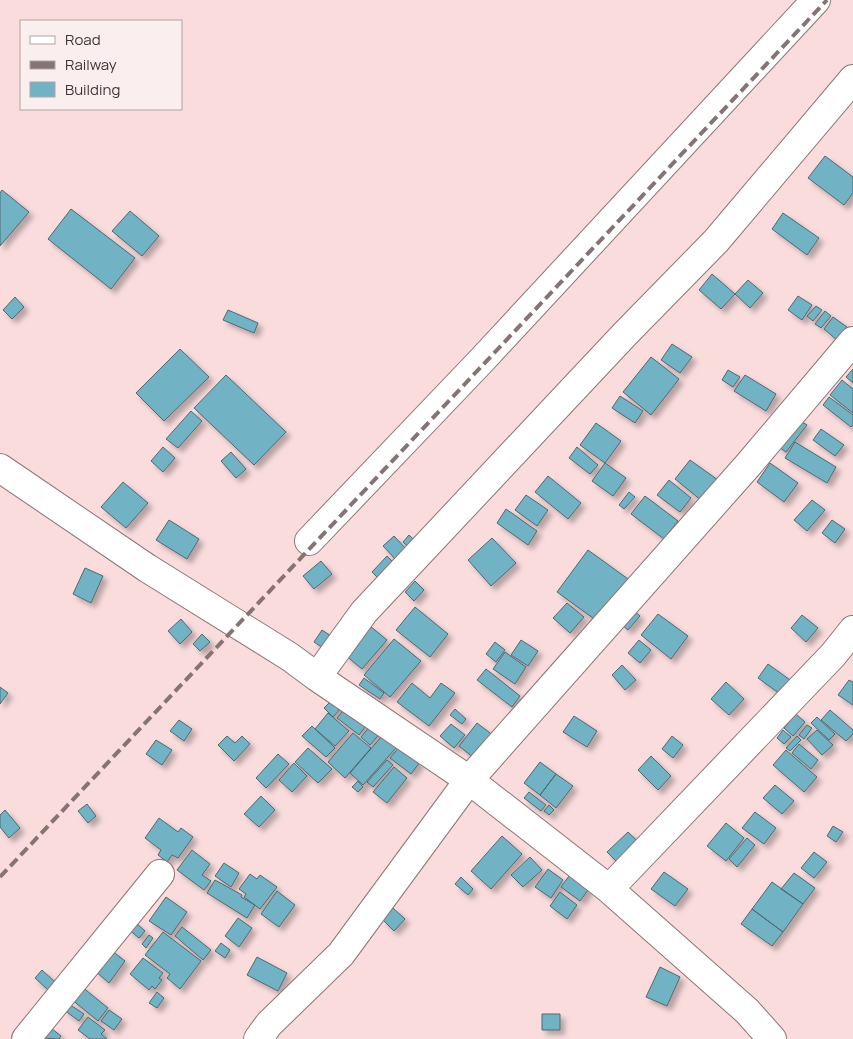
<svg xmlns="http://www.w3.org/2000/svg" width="853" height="1039" font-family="Manrope,sans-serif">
	<defs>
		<filter id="shadow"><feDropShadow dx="4.5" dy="4.5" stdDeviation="2.5" flood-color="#0004"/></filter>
	</defs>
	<rect width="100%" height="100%" fill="#fadcdd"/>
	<path fill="#71b3c4" stroke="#4d686f" filter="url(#shadow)" d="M825 156 853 177V193L844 205 808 178Z
		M2 190 29 212 0 246V193Z
		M71 209 135 258 111 289 48 239Z
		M130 211 159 236 142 256 112 231Z
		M783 213 819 238 807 255 772 229Z
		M712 274 735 294 721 309 699 290Z
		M748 280 763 293 750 308 735 294Z
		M798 296 812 305 802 320 788 310Z
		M15 297 24 307 12 319 3 310Z
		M816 306 822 310 813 321 807 316Z
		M228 310 258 323 254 333 223 320Z
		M825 311 831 316 821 328 815 324Z
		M833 317 847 327 837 340 824 329Z
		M672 344 692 357 680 373 661 360Z
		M180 349 209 377 164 421 136 393Z
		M651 357 679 379 651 415 623 392Z
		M853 369V383L846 377Z
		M728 370 740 377 733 387 722 380Z
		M226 375 286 432 254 465 194 408Z
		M745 375 776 394 766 411 734 391Z
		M842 380 853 389V413L830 395Z
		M620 396 643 411 635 423 612 408Z
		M829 397 853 415V425L851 427 823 405Z
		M191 411 202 421 178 448 166 439Z
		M797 419 807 425 786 452 777 446Z
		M596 423 621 441 605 463 580 445Z
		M821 429 844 445 835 456 813 440Z
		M795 442 836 467 827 483 785 458Z
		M163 447 175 458 163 472 151 461Z
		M577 447 598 465 590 474 569 458Z
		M231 452 246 469 236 478 221 461Z
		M690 460 718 480 702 501 675 479Z
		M605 463 626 478 613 496 592 481Z
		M770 463 798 483 784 502 757 482Z
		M548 476 581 503 568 519 535 492Z
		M669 480 691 498 680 512 657 495Z
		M123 482 148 503 126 528 101 507Z
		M629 492 635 497 624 509 619 505Z
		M526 495 548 510 537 526 515 510Z
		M645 496 678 521 664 539 631 514Z
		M812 500 825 510 807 531 794 520Z
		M506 509 537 531 528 545 497 523Z
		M169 520 199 539 187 559 156 540Z
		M832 520 845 529 835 543 822 533Z
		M409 535 423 548 417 555 403 542Z
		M394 536 408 551 397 561 383 546Z
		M492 538 516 563 491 586 468 560Z
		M588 550 628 579 597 621 557 592Z
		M387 556 401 570 386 586 372 572Z
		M321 561 332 574 314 589 303 576Z
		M85 568 103 576 91 603 73 594Z
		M415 581 424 590 414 601 405 592Z
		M567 603 584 617 570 633 553 618Z
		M415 607 448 634 430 657 396 630Z
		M633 610 640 616 628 630 621 624Z
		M658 614 688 636 671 659 641 635Z
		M802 615 818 628 806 642 791 628Z
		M181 619 192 632 180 644 168 631Z
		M370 626 387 640 362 669 345 655Z
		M322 630 331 636 323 648 314 642Z
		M202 634 210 642 200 651 193 644Z
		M394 639 421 661 390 697 364 675Z
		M521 640 538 651 528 666 511 655Z
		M639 640 651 650 640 663 628 653Z
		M495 642 505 650 496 662 486 654Z
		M505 652 526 667 515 684 493 669Z
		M768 664 797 685 787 699 758 678Z
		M622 665 636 680 625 690 612 675Z
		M486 669 520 696 512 707 477 680Z
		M364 678 384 693 380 699 359 685Z
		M849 680 853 682V705L838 695Z
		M726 682 744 699 729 715 711 699Z
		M412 683 430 698 441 683 455 693 429 726 397 702Z
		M0 687 8 693 0 704Z
		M333 699 342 707 333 717 324 708Z
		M347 706 368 723 359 735 337 718Z
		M455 709 466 719 462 724 450 715Z
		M830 710 853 730V734L846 741 821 720Z
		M328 713 349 731 335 746 315 729Z
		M796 714 805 722 793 736 784 728Z
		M574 716 597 731 587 747 563 732Z
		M817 717 835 734 829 740 811 723Z
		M179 720 192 729 184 741 170 731Z
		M477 723 494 736 475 759 459 746Z
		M372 724 382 731 370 745 361 737Z
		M451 724 465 735 454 748 440 736Z
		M807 725 812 728 804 739 799 735Z
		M312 726 335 748 326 757 302 736Z
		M783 730 791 737 784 744 777 738Z
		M817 730 833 745 822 755 807 739Z
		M353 733 371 748 345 778 328 762Z
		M227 736 235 743 242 736 250 744 234 761 218 745Z
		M382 736 396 748 363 785 350 773Z
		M672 736 683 745 673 758 662 749Z
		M797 736 801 740 790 751 786 748Z
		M156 740 172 750 162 765 146 754Z
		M799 744 818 760 811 769 792 753Z
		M400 746 420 762 411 774 390 758Z
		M308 748 332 769 318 783 295 762Z
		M786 750 817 777 804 792 773 765Z
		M278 754 289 764 266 788 256 778Z
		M651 756 671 776 658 790 638 770Z
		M387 760 393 765 373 787 367 782Z
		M540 762 556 774 540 795 524 783Z
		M294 763 307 776 292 792 279 780Z
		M394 767 407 778 387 803 373 792Z
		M556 774 573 786 556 808 540 795Z
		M358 781 363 787 358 792 352 787Z
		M775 785 794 801 782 814 763 798Z
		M529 792 546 805 541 811 524 798Z
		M261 796 275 810 259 827 244 814Z
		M87 804 96 816 88 823 78 811Z
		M549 805 554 810 549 815 544 811Z
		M5 810 20 828 9 838 0 827V815Z
		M755 812 776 828 764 844 742 828Z
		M159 818 178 832 181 828 193 837 178 858 172 855 167 862 158 855 161 850 145 838Z
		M726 823 744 838 726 861 707 846Z
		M833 826 843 832 836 842 827 836Z
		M628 832 646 849 625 870 607 852Z
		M502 836 522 854 491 889 471 871Z
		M747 838 755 845 737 867 729 859Z
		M192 850 210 864 202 875 211 881 204 890 177 870Z
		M814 852 827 862 814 878 801 868Z
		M530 857 542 870 523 887 511 875Z
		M224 863 239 873 231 887 215 876Z
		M548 869 563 880 551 898 535 887Z
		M664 872 688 889 675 906 651 889Z
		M794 873 815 888 803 904 781 889Z
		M250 874 257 879 260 875 277 887 260 909 244 897 246 894 239 889Z
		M569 876 589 889 580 901 561 887Z
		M461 877 473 889 468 895 455 884Z
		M215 880 242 895 241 897 255 905 247 918 207 893Z
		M772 882 803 904 783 932 752 909Z
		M277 891 295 905 279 927 261 914Z
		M560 892 577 905 567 919 550 906Z
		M166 897 187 912 171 935 149 921Z
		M393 908 405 919 394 931 382 919Z
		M752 909 783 932 772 946 741 924Z
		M238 918 252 928 239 947 225 936Z
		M135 922 145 931 139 938 128 929Z
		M182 927 211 950 203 960 175 936Z
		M163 932 201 961 180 989 167 978 170 974 145 955Z
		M149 935 153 938 146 948 142 944Z
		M221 943 230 950 225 958 215 951Z
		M111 950 125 961 109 983 95 971Z
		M257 957 287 973 278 991 247 975Z
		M143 958 163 973 159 978 162 980 155 989 152 986 149 990 130 974Z
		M660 967 680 977 667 1006 646 997Z
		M42 970 55 982 48 990 35 978Z
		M81 986 108 1008 98 1021 71 999Z
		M157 992 164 998 157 1008 149 1003Z
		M69 1004 84 1014 79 1021 64 1010Z
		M109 1010 122 1019 114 1030 101 1021Z
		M542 1014H560V1030H542Z
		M88 1017 105 1030 101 1034 107 1039H90L78 1030Z
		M51 1028 61 1036 59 1039 43 1038Z"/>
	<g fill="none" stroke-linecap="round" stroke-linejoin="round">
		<defs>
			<path id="minor" d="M0 468 147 568 290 657 317 677 469 780 609 889 747 1011 772 1039
				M309 541 481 361 816 0
				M317 677 364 612 625 334 716 241 853 79
				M609 889 833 655 853 630
				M26 1039 160 874
				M258 1039 269 1024 341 954 469 780 749 464 853 341"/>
		</defs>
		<use href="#minor" stroke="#8e7475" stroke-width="30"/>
		<use href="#minor" stroke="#fff" stroke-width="28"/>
		<path stroke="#867374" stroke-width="4" stroke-dasharray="10 5" stroke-linecap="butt" d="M0 877 827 0"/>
	</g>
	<rect x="20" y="20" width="162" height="90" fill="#fbeeef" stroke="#b0a4a5"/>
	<rect x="30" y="36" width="25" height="8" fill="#ffffff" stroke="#b0a4a5"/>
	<text x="65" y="45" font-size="15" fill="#403435">Road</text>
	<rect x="30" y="61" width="25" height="8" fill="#867374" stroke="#b0a4a5"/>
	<text x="65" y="70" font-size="15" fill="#403435">Railway</text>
	<rect x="30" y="82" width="25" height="15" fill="#71b3c4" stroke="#b0a4a5"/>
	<text x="65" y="95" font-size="15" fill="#403435">Building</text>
</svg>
